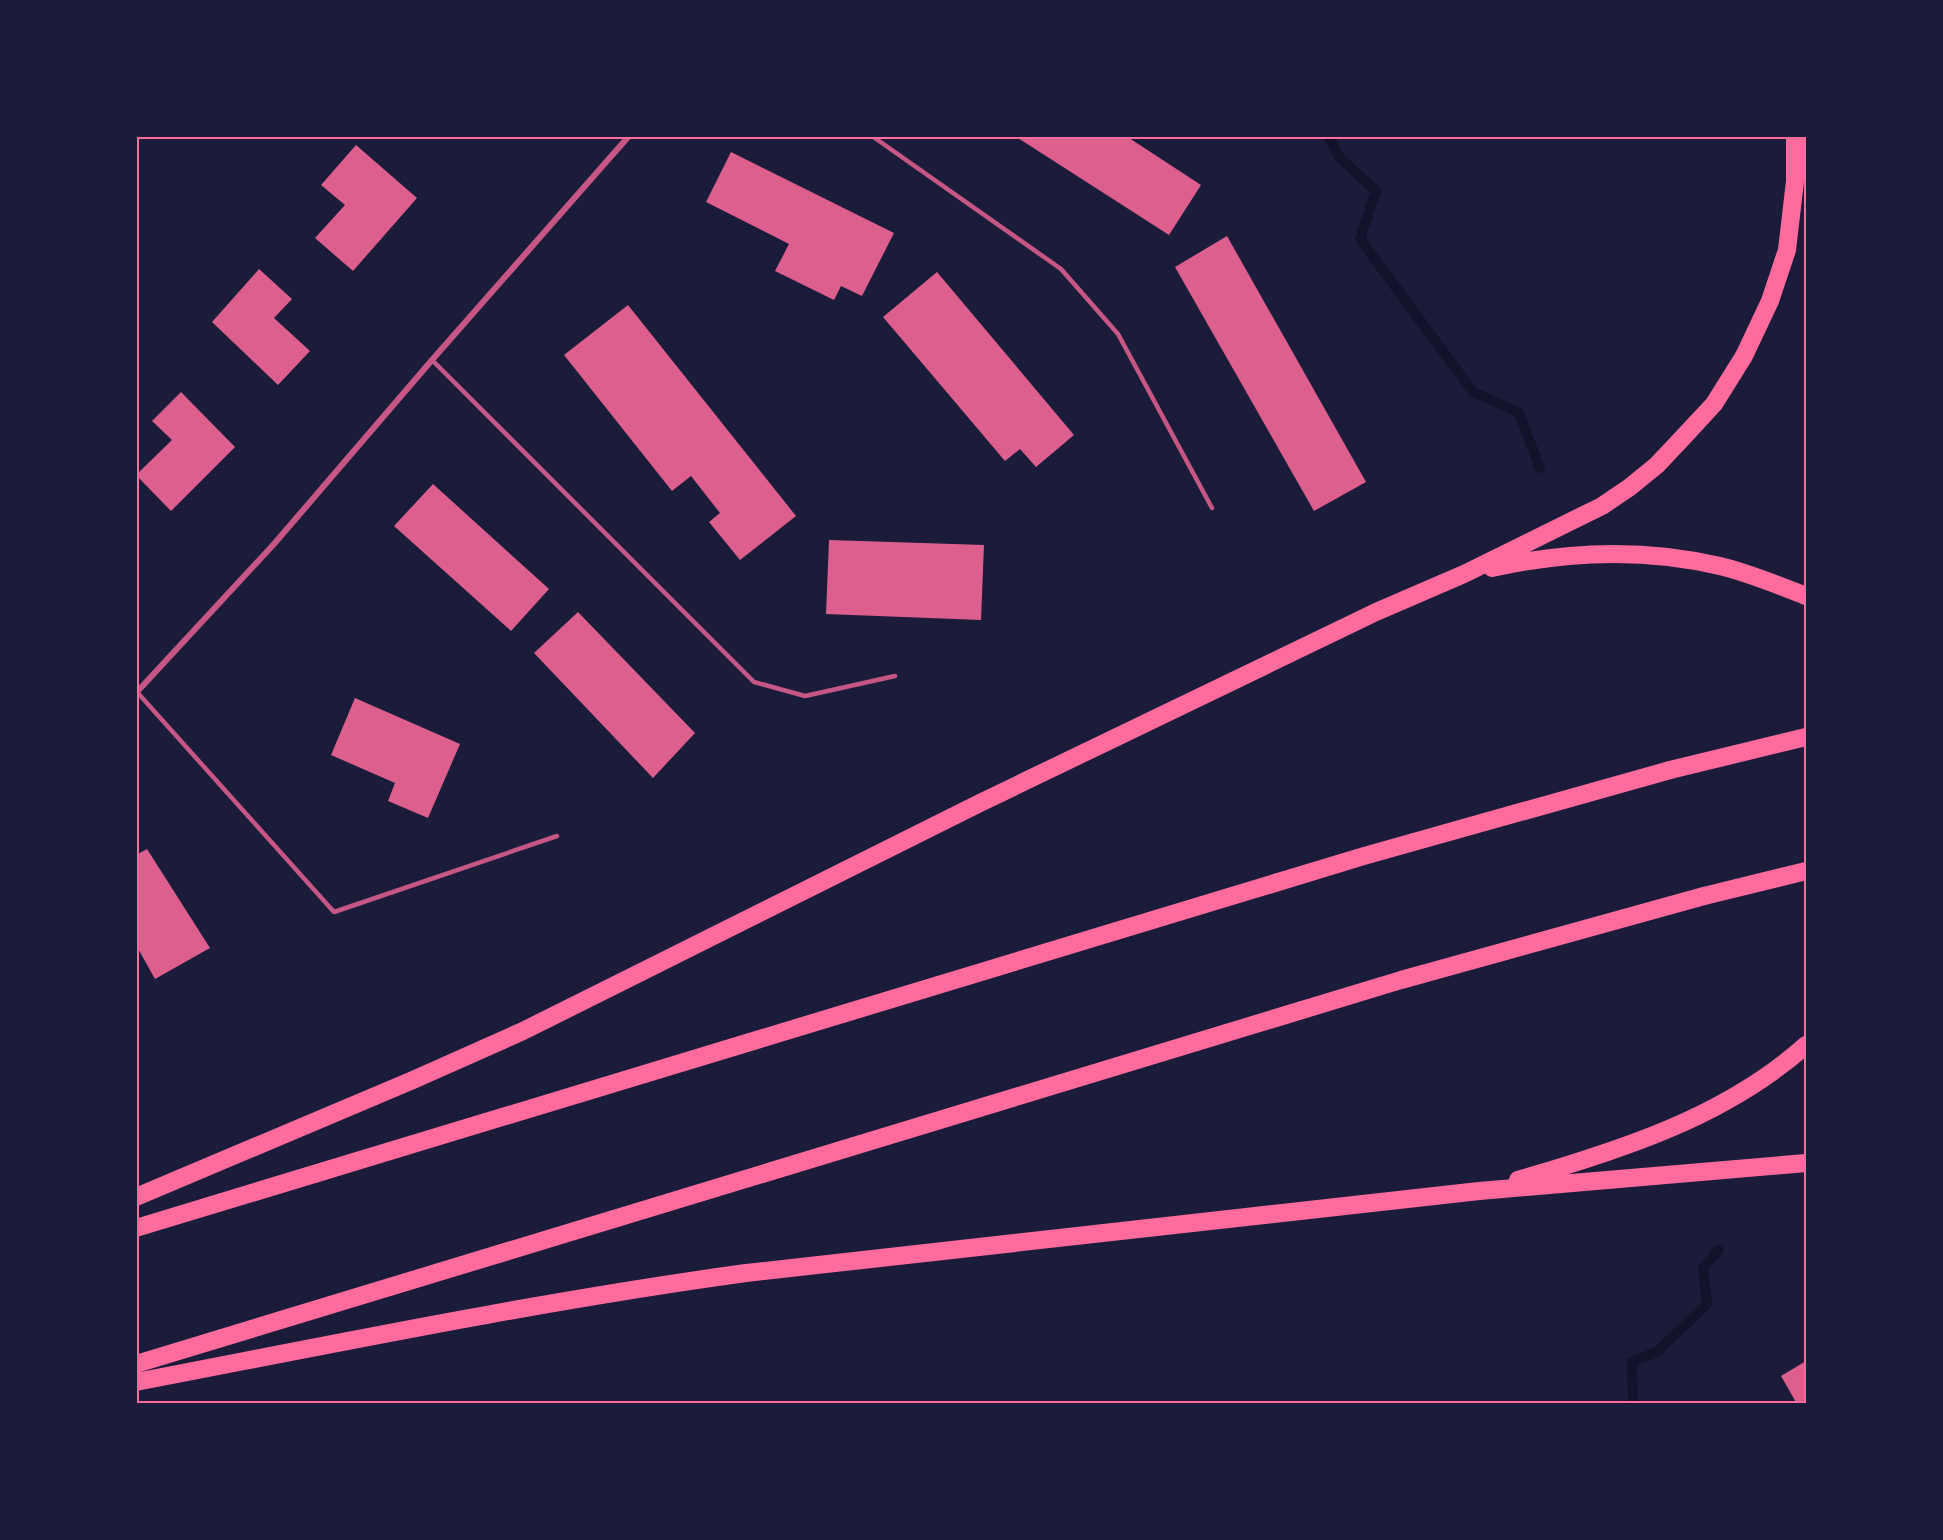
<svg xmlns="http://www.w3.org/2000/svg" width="1943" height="1540" font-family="Lato,sans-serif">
	<rect width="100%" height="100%" fill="#1b1b3a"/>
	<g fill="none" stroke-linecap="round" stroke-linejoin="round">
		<path stroke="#12122b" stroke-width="10" d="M1328 136 1340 158 1376 191 1360 239 1473 392 1518 412 1540 468
			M1633 1404 1632 1362 1657 1352 1707 1304 1703 1268 1719 1250"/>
	</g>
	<path fill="#dd5f8e" d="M1015 136H1126L1201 185 1169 235Z
		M356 145 417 198 353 271 315 238 345 205 321 185Z
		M731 152 894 233 862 296 841 286 834 300 775 271 789 244 706 202Z
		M1227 236 1366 482 1314 511 1175 267Z
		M259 269 292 299 274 318 310 351 278 385 212 322Z
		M937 272 1074 435 1036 467 1020 449 1005 461 883 317Z
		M628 305 796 516 740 560 709 522 720 513 691 476 672 491 564 355Z
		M181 392 235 447 171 511 136 475 172 440 152 421Z
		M433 484 549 589 511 631 394 526Z
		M829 540 984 545 981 620 826 614Z
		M578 612 695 733 653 778 534 653Z
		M355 698 460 744 428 818 388 801 395 783 331 755Z
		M147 849 210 948 155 979 136 945V855Z
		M1806 1361V1404H1797L1781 1376Z"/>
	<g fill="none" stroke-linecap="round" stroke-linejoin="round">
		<path stroke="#c65784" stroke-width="4.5" d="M872 136 1061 269 1118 334 1212 508
			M432 360 754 682 805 696 895 676
			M137 692 334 912 557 836"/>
		<path stroke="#c65784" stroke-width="6" d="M136 693 274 544 432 360 629 136"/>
		<path stroke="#ff6b9d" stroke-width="18" d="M1492 568C1568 551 1644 548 1720 566 1749 573 1778 585 1806 596
			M1518 1180C1621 1150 1725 1117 1806 1045
			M136 1197 413 1080 523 1031 982 802 1376 612 1464 574 1602 506 1630 487 1657 465 1688 432 1714 404 1744 356 1770 301 1787 250 1795 181V136
			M136 1228 1364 856 1670 770 1806 737
			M136 1364 1401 980 1704 896 1806 871
			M136 1382C339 1343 541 1301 746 1273L1479 1191 1806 1163"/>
	</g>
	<rect width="1943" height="1540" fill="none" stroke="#1b1b3a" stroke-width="276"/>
	<rect x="138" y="138" width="1667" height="1264" fill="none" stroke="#ff6b9d" stroke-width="2"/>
</svg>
